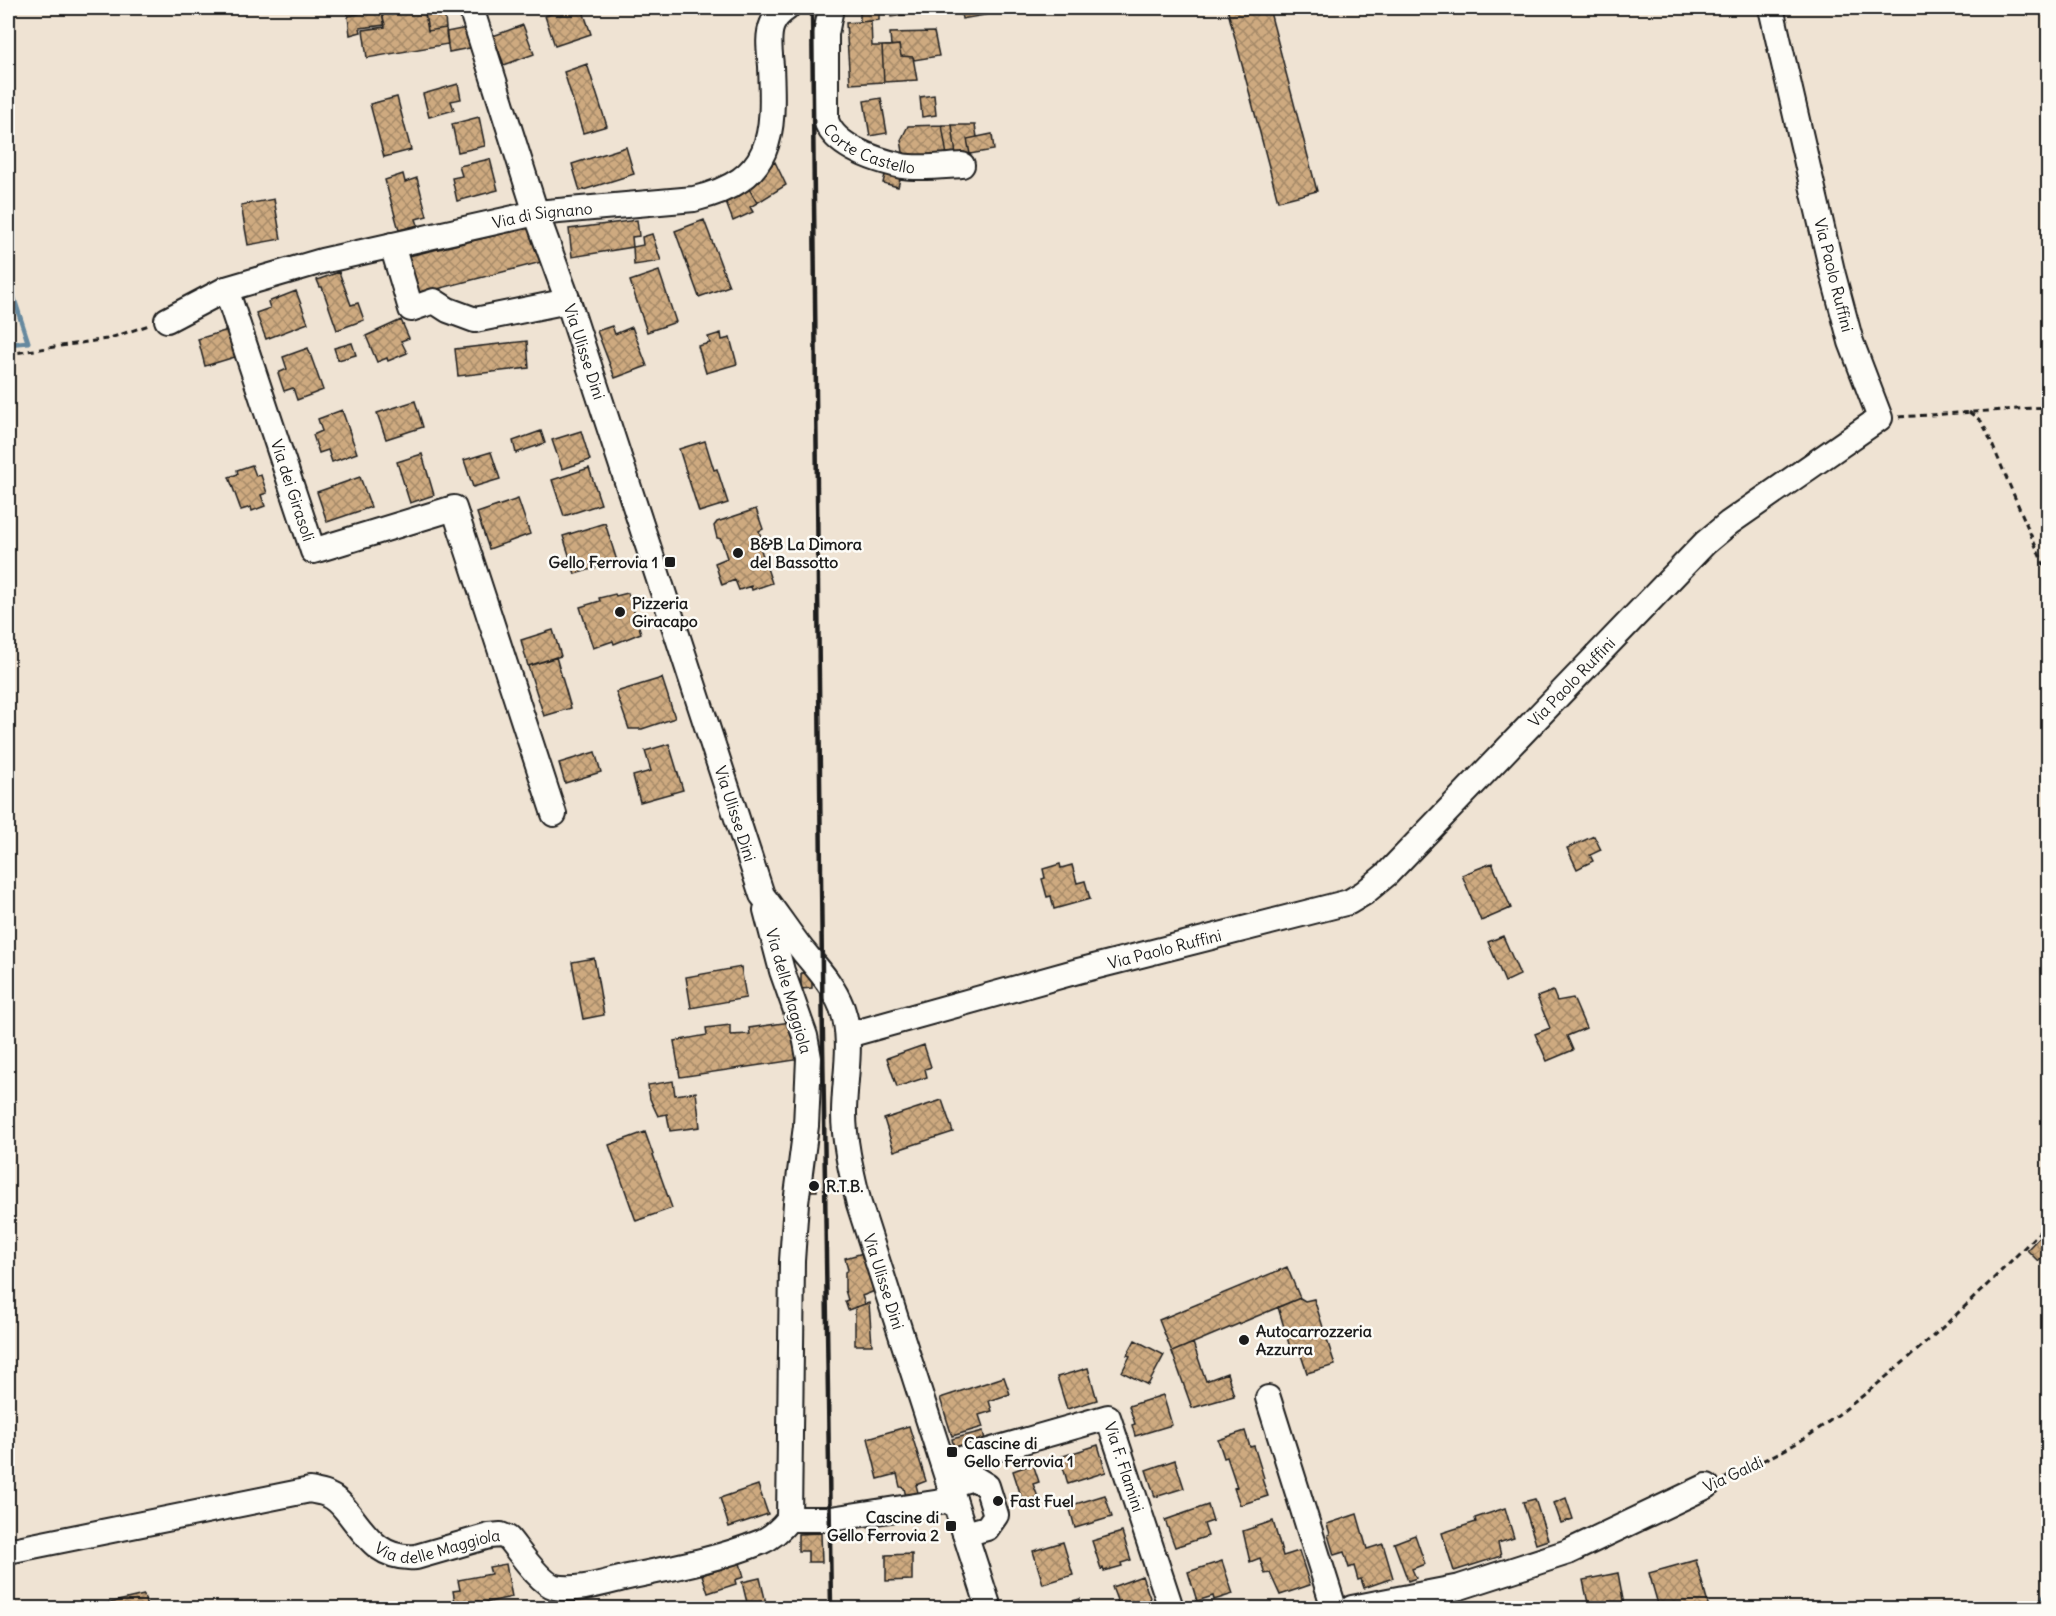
<svg xmlns="http://www.w3.org/2000/svg" width="2056" height="1616" font-family="Delius,sans-serif">
	<defs>
		<pattern id="building-cross-hatch" width="8" height="8" patternUnits="userSpaceOnUse" patternTransform="scale(1.5)"><rect width="8" height="8" fill="#ceaa80"/><path d="M0 0l8 8M0 8l8-8" fill="none" stroke="#a68a68"/></pattern>
	</defs>
	<rect width="100%" height="100%" fill="#efe3d3"/>
	<filter id="ink" filterUnits="userSpaceOnUse"><feTurbulence type="fractalNoise" baseFrequency=".0167" numOctaves="2"/><feDisplacementMap in="SourceGraphic" scale="12" xChannelSelector="R" yChannelSelector="G"/><feConvolveMatrix kernelMatrix="1 2 1 2 8 2 1 2 1" color-interpolation-filters="sRGB"/></filter>
	<g filter="url(#ink)">
		<g fill="none" stroke-linecap="round" stroke-linejoin="round">
			<path stroke="#66899f" stroke-width="5" d="M8 280 28 342 8 344
				M2036 1608 2048 1591"/>
		</g>
		<path fill="url(#building-cross-hatch)" stroke="#1c1c1c" stroke-width="1.5" d="M346 8H375V10L348 16Z
			M387 8H424L428 31 446 28 448 44 367 58 363 30 385 27 381 9Z
			M424 8H444L446 28 428 31Z
			M559 8H582L591 34 555 46 545 16 560 11Z
			M860 8H879V20L860 22Z
			M889 8H933V11L891 17Z
			M960 8H990L991 14 962 19Z
			M1227 8H1269L1317 191 1278 201Z
			M381 9 385 25 360 28 361 32 350 35 348 16Z
			M871 21 872 46H882L884 82 850 84 846 23Z
			M523 25 534 54 504 65 493 36Z
			M467 28 470 48 449 52 446 32Z
			M934 32 939 56 914 60 913 57 901 56 899 45 891 46 890 33Z
			M899 45 901 56 913 57 917 80 884 82 882 46Z
			M587 64 607 126 583 133 564 72Z
			M458 84 461 99 451 101 454 110 429 117 423 94Z
			M934 95 936 115 922 117 920 97Z
			M397 97 411 150 384 157 370 104Z
			M881 98 887 133 870 136 864 101Z
			M479 117 485 146 458 152 452 124Z
			M942 125 947 156 904 158 901 140 908 126Z
			M942 125H952L956 155 947 156Z
			M952 125H975L977 137 967 139 970 154 956 155Z
			M992 134 994 150 970 154 967 139Z
			M626 147 634 174 580 191 572 164Z
			M490 159 498 190 457 201 452 178 462 176 459 166Z
			M775 162 786 185 757 203 748 187Z
			M887 167 902 171 898 187 883 183Z
			M403 174 405 182 417 178 427 216 416 219 418 225 399 230 385 180Z
			M748 187 757 203 750 207 753 212 733 221 725 200 738 195Z
			M274 199 281 239 248 245 241 205Z
			M637 220 639 236 632 237 633 247 572 257 569 229Z
			M704 220 729 286 699 297 675 231Z
			M535 226 545 261 418 294 409 256Z
			M652 234 661 261 634 265 633 247 643 245 642 237Z
			M659 271 676 322 647 332 630 281Z
			M339 272 351 305 358 303 364 320 337 330 322 287H320L317 280Z
			M296 291 308 323 266 339 256 313 270 308 268 302Z
			M401 320 409 338 401 341 407 353 388 361 387 358 377 362 366 336Z
			M612 326 615 334 632 327 647 366 615 378 597 331Z
			M228 330 235 357 205 366 198 339Z
			M721 333 722 340 730 338 737 364 706 373 698 346 710 343 708 337Z
			M527 341 529 368 458 376 455 349Z
			M352 343 356 355 338 360 334 348Z
			M308 348 323 390 297 400 293 388 284 391 278 373 287 369 283 357Z
			M415 401 423 427 386 439 377 413Z
			M342 410 357 453 332 462 328 450 319 453 313 435 322 431 318 419Z
			M541 431 545 443 516 453 513 441Z
			M581 431 590 460 562 469 552 440Z
			M705 441 714 470 717 469 728 503 699 512 679 449Z
			M491 452 500 479 473 487 464 460Z
			M422 454 434 495 410 503 397 462Z
			M252 465 256 476 261 475 267 493 261 495 265 506 252 511 251 507 241 510 229 477 238 474 237 470Z
			M589 468 601 504 564 516 552 480Z
			M360 477 371 507 327 522 317 492Z
			M518 499 530 534 489 549 477 513Z
			M756 509 763 529 759 531 764 546 760 547 772 583 752 590 751 586 739 590 735 580 722 585 715 563 727 558 721 539 717 538 714 526 717 522Z
			M605 523 617 561 575 574 563 536Z
			M628 593 641 633 614 644 613 641 593 648 580 607 600 601 599 598 615 594 616 596Z
			M553 630 561 656 528 666 521 640Z
			M556 657 571 708 544 716 528 666Z
			M662 678 675 718 642 729H629L616 692Z
			M669 744 683 790 640 802 633 776 651 771 645 751Z
			M595 752 601 772 565 783 559 763Z
			M1594 836 1601 850 1590 855 1593 861 1577 869 1567 848Z
			M1492 863 1511 908 1481 921 1462 875Z
			M1060 864 1061 868 1072 865 1077 883 1085 881 1090 899 1054 909 1051 896 1047 897 1042 879 1045 878 1043 869Z
			M1503 936 1520 975 1505 982 1488 942Z
			M594 958 604 1015 583 1019 572 962Z
			M741 967 746 998 691 1008 686 977Z
			M801 973H812V988L801 989Z
			M1553 991 1557 1001 1573 998 1586 1028 1567 1036 1573 1050 1547 1061 1535 1034 1550 1028 1537 997Z
			M790 1022 802 1059 680 1077 674 1041 707 1035 706 1028 730 1025V1035L750 1034 749 1028Z
			M924 1045 931 1067 925 1069 927 1077 897 1087 887 1058Z
			M673 1081 675 1095 696 1092 700 1127 670 1131 667 1114 658 1116 650 1099 648 1085Z
			M942 1100 953 1132 894 1151 884 1119Z
			M645 1132 672 1208 636 1221 609 1145Z
			M810 1181H817V1191H810Z
			M2048 1228V1256L2046 1253 2038 1261 2027 1250Z
			M863 1253 875 1291 862 1296 865 1304 848 1310 845 1301 848 1300 845 1290V1272L848 1270 845 1258Z
			M1287 1267 1300 1298 1172 1352 1159 1320Z
			M1300 1298 1305 1301 1314 1299 1335 1365 1307 1373 1300 1352 1292 1354 1278 1307Z
			M869 1303 872 1345H855V1307Z
			M1135 1340 1164 1355 1148 1385 1122 1372 1130 1356 1127 1355Z
			M1193 1343 1206 1381 1227 1373 1234 1396 1192 1408 1172 1352Z
			M1088 1368 1097 1400 1067 1409 1057 1377Z
			M1004 1377 1010 1394 989 1401 992 1411 979 1415 983 1427 952 1436 940 1398Z
			M1163 1395 1172 1425 1135 1436 1132 1425 1135 1424 1129 1406Z
			M909 1426 926 1481 916 1485 919 1496 906 1497 904 1488 900 1487 897 1474 878 1479 868 1438Z
			M983 1431 985 1440 954 1448 952 1439Z
			M1245 1431 1250 1447 1254 1446 1264 1478 1262 1479 1268 1496 1240 1505 1234 1488 1237 1487 1227 1457 1224 1458 1218 1440Z
			M1098 1445 1106 1472 1068 1484 1060 1457Z
			M1175 1460 1184 1488 1155 1497 1146 1470Z
			M1033 1464 1039 1482 1033 1484 1038 1497 1023 1502 1013 1471Z
			M758 1485 768 1514 729 1527 720 1498Z
			M1105 1495 1112 1517 1075 1528 1069 1506Z
			M1566 1498 1573 1519 1561 1523 1554 1503Z
			M1535 1499 1548 1540 1536 1544 1523 1502Z
			M1208 1505 1213 1521 1204 1524 1208 1536 1175 1547 1165 1520Z
			M1505 1508 1514 1538 1498 1543 1501 1556 1454 1571 1442 1533 1476 1522 1475 1518Z
			M1357 1514 1367 1549 1383 1544 1393 1578 1364 1588 1361 1579 1358 1580 1354 1566 1349 1568 1344 1552 1334 1555 1328 1535 1330 1534 1327 1524Z
			M1273 1521 1283 1556 1299 1551 1310 1585 1280 1595 1270 1573 1265 1574 1260 1558 1250 1562 1243 1531Z
			M1122 1532 1131 1560 1121 1563 1122 1566 1104 1571 1103 1568 1101 1569 1092 1541Z
			M821 1533 822 1562H808V1551H798V1534Z
			M1415 1535 1425 1564 1412 1569 1416 1578 1408 1581 1394 1543Z
			M1063 1542 1073 1575 1043 1584 1033 1551Z
			M912 1554V1580L886 1581V1555Z
			M1696 1560 1709 1608H1659L1649 1573Z
			M1222 1561 1233 1594 1214 1600 1213 1596 1197 1601 1188 1572Z
			M740 1563 744 1577 735 1580 736 1584 708 1593 702 1575Z
			M506 1564 512 1597 480 1604 479 1601 469 1603 470 1606 456 1608 453 1591 460 1590 458 1580 491 1574 489 1567Z
			M1618 1573 1624 1605 1610 1608H1589L1583 1580Z
			M1142 1576 1153 1606 1147 1608H1120L1112 1587Z
			M760 1578 766 1603 748 1607 742 1582Z
			M144 1595 147 1608H110L109 1603Z
			M1080 1599 1083 1608H1050Z"/>
		<g fill="none" stroke-linecap="round" stroke-linejoin="round">
			<defs>
				<g id="minor">
					<path id="s1" d="M471 8 536 213 568 301 762 895C776 913 789 933 803 951 818 969 833 985 842 1008 854 1041 844 1079 844 1113 844 1144 852 1174 859 1204L989 1608"/>
					<path id="s2" d="M831 8 826 34V120C834 147 876 160 902 166 919 169 944 166 962 165"/>
					<path d="M392 245 411 309 434 301 448 310 475 320 568 301"/>
					<path id="s3" d="M226 289 313 551 454 508 554 814"/>
					<path id="s4" d="M167 320 226 289 322 261 536 213 694 199C774 180 774 136 771 66 770 53 767 37 772 25 775 17 781 12 787 8"/>
					<path id="s5" d="M848 1035 1078 971 1349 902 1364 893 1387 874 1705 543 1729 523 1880 418 1851 342 1832 271 1771 8"/>
					<path d="M1268 1398 1334 1608"/>
					<path id="s6" d="M943 1464 1108 1417 1171 1608"/>
					<path d="M949 1485 974 1478 987 1486 996 1515 987 1528 965 1534"/>
					<path d="M789 1519H831L954 1500"/>
					<path id="s7" d="M8 1551 310 1490C316 1492 323 1492 328 1495 336 1498 341 1504 346 1510 366 1535 379 1560 416 1557L489 1536 501 1535 508 1538C518 1550 540 1583 555 1587 578 1592 606 1582 628 1577 672 1568 719 1559 761 1542 773 1537 781 1529 789 1519L792 1261 796 1203 806 1126 809 1058 805 1036 782 971 766 910"/>
					<path d="M1352 1608 1460 1587 1568 1552 1707 1486"/>
				</g>
			</defs>
			<use href="#minor" stroke="#1c1c1c" stroke-width="28"/>
			<path stroke="#1c1c1c" stroke-width="3" stroke-dasharray="6 4.5" stroke-linecap="butt" d="M8 354 107 339 149 325
				M1969 412 1981 421 1986 430 2048 575
				M1899 417 2048 407
				M1725 1478C1755 1464 1787 1451 1814 1432 1900 1372 1976 1298 2048 1223"/>
			<use href="#minor" stroke="#fdfcf7" stroke-width="24"/>
			<path stroke="#1c1c1c" stroke-width="4.5" d="M812 8 822 971 831 1608"/>
		</g>
	</g>
	<g fill="#1c1c1c" stroke="#fdfcf7" stroke-width="2">
		<circle cx="738" cy="553" r="6"/>
		<rect x="664" y="556" width="12" height="12" rx="3"/>
		<circle cx="620" cy="612" r="6"/>
		<circle cx="814" cy="1186" r="6"/>
		<circle cx="1244" cy="1340" r="6"/>
		<rect x="946" y="1446" width="12" height="12" rx="3"/>
		<circle cx="998" cy="1501" r="6"/>
		<rect x="945" y="1520" width="12" height="12" rx="3"/>
	</g>
	<g text-anchor="middle" stroke-width="5" stroke-linejoin="round" paint-order="stroke">
		<g font-size="16" fill="#1c1c1c" stroke="#fdfcf7">
			<text dy="6" stroke="none"><textPath href="#s2" startOffset="168">Corte Castello</textPath></text>
			<text dy="6" stroke="none"><textPath href="#s4" startOffset="392">Via di Signano</textPath></text>
			<text transform="translate(1834 275) rotate(76)" y="6">Via Paolo Ruffini</text>
			<text dy="6" stroke="none"><textPath href="#s1" startOffset="362">Via Ulisse Dini</textPath></text>
			<text dy="6" stroke="none"><textPath href="#s3" startOffset="212">Via dei Girasoli</textPath></text>
			<text dy="6" stroke="none"><textPath href="#s5" startOffset="832">Via Paolo Ruffini</textPath></text>
			<text dy="6" stroke="none"><textPath href="#s1" startOffset="848">Via Ulisse Dini</textPath></text>
			<text dy="6" stroke="none"><textPath href="#s5" startOffset="328">Via Paolo Ruffini</textPath></text>
			<text transform="translate(789 991) rotate(74)" y="6">Via delle Maggiola</text>
			<text dy="6" stroke="none"><textPath href="#s1" startOffset="1352">Via Ulisse Dini</textPath></text>
			<text dy="6" stroke="none"><textPath href="#s6" startOffset="224">Via F. Flamini</textPath></text>
			<text transform="translate(1733 1474) rotate(-25)" y="6">Via Galdi</text>
			<text dy="6" stroke="none"><textPath href="#s7" startOffset="462">Via delle Maggiola</textPath></text>
		</g>
		<g font-size="16" font-weight="bold" fill="#1c1c1c" stroke="#fdfcf7" text-anchor="start">
			<text x="750" y="550">B&amp;B La Dimora<tspan x="750" dy="18">del Bassotto</tspan></text>
			<text x="658" y="568" text-anchor="end">Gello Ferrovia 1</text>
			<text x="632" y="609">Pizzeria<tspan x="632" dy="18">Giracapo</tspan></text>
			<text x="826" y="1192">R.T.B.</text>
			<text x="1256" y="1337">Autocarrozzeria<tspan x="1256" dy="18">Azzurra</tspan></text>
			<text x="964" y="1449">Cascine di<tspan x="964" dy="18">Gello Ferrovia 1</tspan></text>
			<text x="1010" y="1507">Fast Fuel</text>
			<text x="939" y="1523" text-anchor="end">Cascine di<tspan x="939" dy="18">Gello Ferrovia 2</tspan></text>
		</g>
	</g>
	<rect width="2056" height="1616" fill="none" stroke="#fdfcf7" stroke-width="30"/>
	<rect x="15" y="15" width="2026" height="1586" fill="none" stroke="#1c1c1c" stroke-width="2" filter="url(#ink)"/>
</svg>
